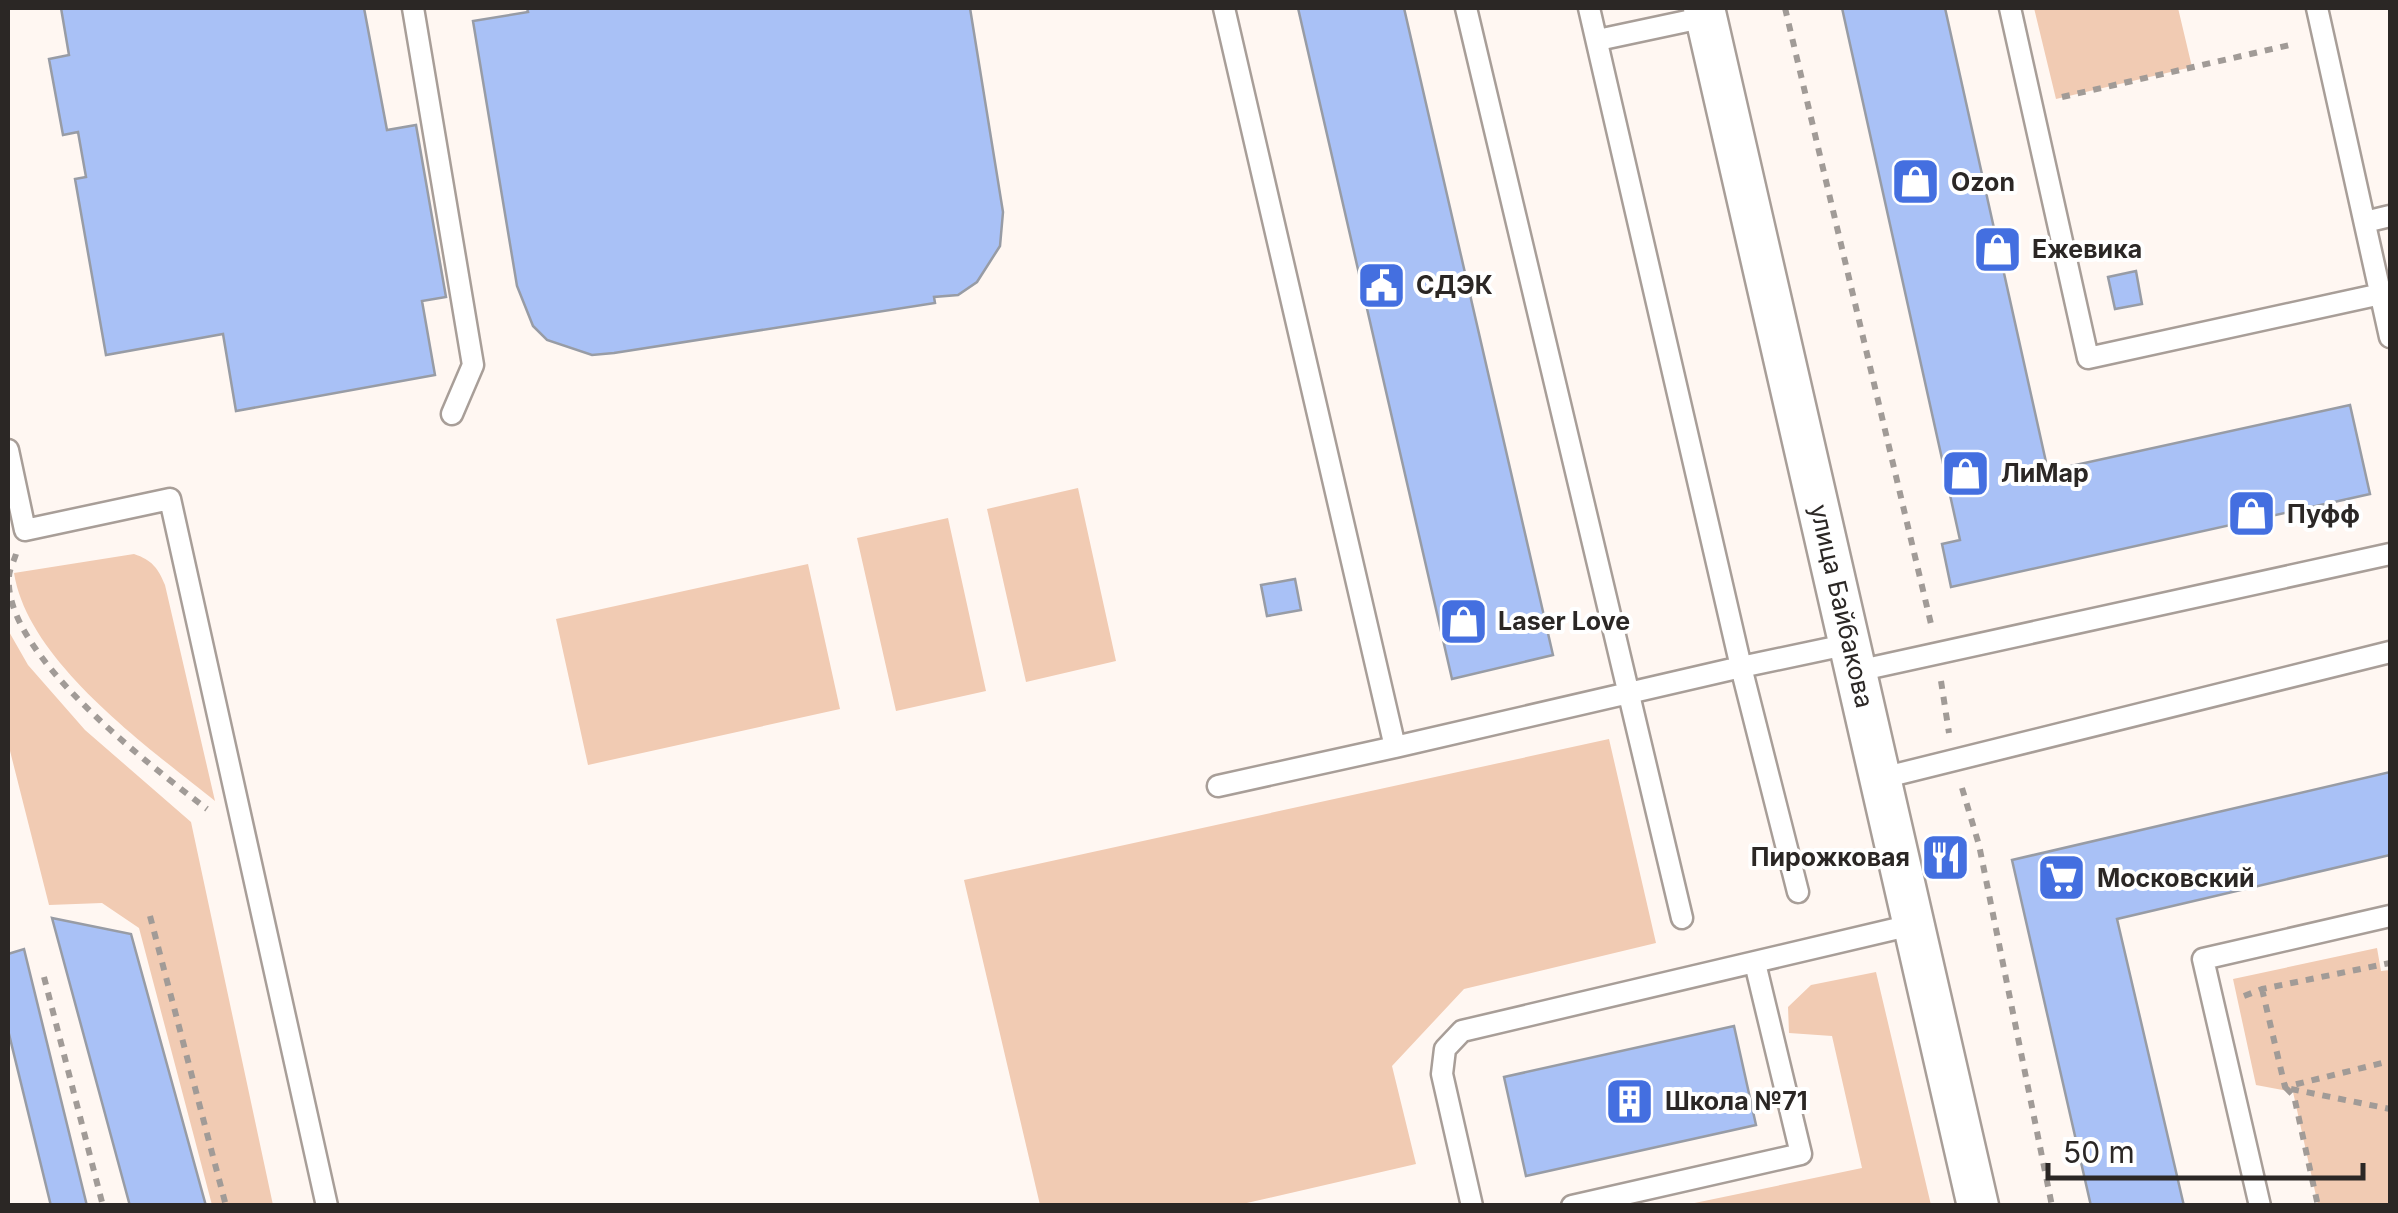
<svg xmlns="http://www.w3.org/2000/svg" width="2398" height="1213" font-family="Inter,sans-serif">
	<rect width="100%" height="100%" fill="#fff7f2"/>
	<path fill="#f1cbb3" d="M2034 8H2178L2192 67 2056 99Z
		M1078 488 1116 661 1026 682 987 509Z
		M948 518 986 691 896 711 857 538Z
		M134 554C152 560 158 568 165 585L215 801C148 747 28 662 14 573Z
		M808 564 840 709 588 765 556 619Z
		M8 630 28 665 85 730 191 822 273 1205H212L139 928 102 903 49 905 8 743Z
		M1609 739 1656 943 1464 989 1392 1066 1416 1164 1238 1205H1040L964 880Z
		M2377 948 2381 971 2390 970V1205H2318L2293 1092 2256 1085 2233 979Z
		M1876 972 1931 1205H1685L1862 1168 1832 1036 1789 1033 1788 1007 1811 985Z"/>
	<path fill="#a9c1f6" stroke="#989ca5" stroke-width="2.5" d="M61 8H364L387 130 416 125 446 297 422 301 435 375 236 411 223 334 106 355 75 179 86 177 78 132 63 135 49 59 69 55Z
		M527 8H970L1003 212 1000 246 977 282 958 295 934 297 935 303 614 353 592 355 547 340 533 326 517 286 473 21 528 12Z
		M1298 8H1404L1553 655 1452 679Z
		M1842 8H1945L2048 471 2350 405 2370 494 1951 587 1942 544 1960 540Z
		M2136 271 2142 304 2115 309 2108 277Z
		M1295 579 1301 610 1267 616 1261 585Z
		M2390 772V855L2117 919 2184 1206H2091L2012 860Z
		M52 918 131 934 206 1206H130Z
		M24 949 87 1206H51L8 1030V954Z
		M1734 1026 1756 1125 1526 1176 1504 1077Z"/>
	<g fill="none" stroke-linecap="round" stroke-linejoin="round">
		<defs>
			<path id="service" d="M413 8 473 365 452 414
				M1224 8 1395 747 1741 667 1589 8
				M1466 8 1682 918
				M2010 8 2088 358 2381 294
				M2317 8 2390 337
				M1598 40 1706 17
				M2365 222 2390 216
				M8 450 25 530 170 499 327 1206
				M1857 671 2390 554
				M1882 778 2390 652
				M1218 786 1395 747
				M1798 892 1741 667 1850 644
				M1472 1206 1442 1074 1445 1049 1462 1031 1916 924
				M1572 1206 1801 1154 1755 963
				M2260 1206 2203 959 2390 916"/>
			<path id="minor" d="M1704 8 1978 1206"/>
		</defs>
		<use href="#service" stroke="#a89e98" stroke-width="25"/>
		<use href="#minor" stroke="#a89e98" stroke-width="45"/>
		<path stroke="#a19b97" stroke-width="6" stroke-dasharray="8 8" stroke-linecap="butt" d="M1785 8 1931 624
			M2062 97 2294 44
			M16 554C14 561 9 570 9 577 3 654 151 766 207 809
			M1941 681 1949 733
			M1962 788 1979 845 2052 1206
			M150 916 226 1206
			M44 977 103 1206
			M2262 989 2285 1087 2390 1061
			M2244 996 2262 989 2390 963
			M2286 1088 2294 1096 2318 1206
			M2291 1089 2390 1109"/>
		<use href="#service" stroke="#fff" stroke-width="20"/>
		<use href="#minor" stroke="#fff" stroke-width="40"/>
	</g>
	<defs>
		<symbol id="shop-square" viewBox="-11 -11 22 22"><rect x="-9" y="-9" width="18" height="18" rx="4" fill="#446fe0" stroke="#fff"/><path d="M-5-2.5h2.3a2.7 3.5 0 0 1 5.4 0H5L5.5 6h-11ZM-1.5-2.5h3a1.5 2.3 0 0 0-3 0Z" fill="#fff"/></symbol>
		<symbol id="civic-square" viewBox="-11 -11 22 22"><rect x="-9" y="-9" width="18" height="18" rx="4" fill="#446fe0" stroke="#fff"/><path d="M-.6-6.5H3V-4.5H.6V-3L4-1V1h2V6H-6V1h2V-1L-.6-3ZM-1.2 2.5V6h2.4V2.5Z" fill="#fff"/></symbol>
		<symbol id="restaurant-square" viewBox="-11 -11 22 22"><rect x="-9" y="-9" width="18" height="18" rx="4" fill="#446fe0" stroke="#fff"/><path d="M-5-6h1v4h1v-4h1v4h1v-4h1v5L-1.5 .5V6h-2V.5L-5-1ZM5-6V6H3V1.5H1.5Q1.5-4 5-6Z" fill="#fff"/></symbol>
		<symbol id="supermarket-square" viewBox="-11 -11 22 22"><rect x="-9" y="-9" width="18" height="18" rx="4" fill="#446fe0" stroke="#fff"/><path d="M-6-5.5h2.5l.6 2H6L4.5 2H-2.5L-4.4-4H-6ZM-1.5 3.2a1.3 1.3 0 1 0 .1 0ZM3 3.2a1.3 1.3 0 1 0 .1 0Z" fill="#fff"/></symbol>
		<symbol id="building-square" viewBox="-11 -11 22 22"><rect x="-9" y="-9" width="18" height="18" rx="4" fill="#446fe0" stroke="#fff"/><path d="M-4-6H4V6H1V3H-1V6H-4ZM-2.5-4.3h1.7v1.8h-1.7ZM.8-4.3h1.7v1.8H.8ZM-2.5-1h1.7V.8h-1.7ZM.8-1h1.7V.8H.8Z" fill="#fff"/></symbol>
	</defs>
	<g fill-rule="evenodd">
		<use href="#shop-square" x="1888" y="154" width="55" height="55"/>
		<use href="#shop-square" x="1970" y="222" width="55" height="55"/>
		<use href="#civic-square" x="1354" y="258" width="55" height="55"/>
		<use href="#shop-square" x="1938" y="446" width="55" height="55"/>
		<use href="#shop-square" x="2224" y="486" width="55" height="55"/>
		<use href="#shop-square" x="1436" y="594" width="55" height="55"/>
		<use href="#restaurant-square" x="1918" y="830" width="55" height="55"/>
		<use href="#supermarket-square" x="2034" y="850" width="55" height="55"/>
		<use href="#building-square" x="1602" y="1074" width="55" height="55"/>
	</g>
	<g text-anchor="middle" stroke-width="8" stroke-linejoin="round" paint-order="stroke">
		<g font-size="25" font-weight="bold" fill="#2b2725" stroke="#fff" text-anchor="start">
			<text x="1951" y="191">Ozon</text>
			<text x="2032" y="258">Ежевика</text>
			<text x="1416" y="294">СДЭК</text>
			<text x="2001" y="482">ЛиМар</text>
			<text x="2287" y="523">Пуфф</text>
			<text x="1498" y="630">Laser Love</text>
			<text x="1910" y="866" text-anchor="end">Пирожковая</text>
			<text x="2097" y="887">Московский</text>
			<text x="1665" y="1110">Школа №71</text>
		</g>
		<g font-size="25" fill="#2b2725" stroke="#fff">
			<text transform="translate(1842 606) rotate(77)" y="9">улица Байбакова</text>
		</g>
	</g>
	<rect width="2398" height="1213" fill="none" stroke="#2b2725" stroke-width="20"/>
	<path d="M2048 1163v15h315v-15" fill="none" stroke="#2b2725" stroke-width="5"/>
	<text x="2063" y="1163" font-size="30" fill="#2b2725" stroke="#ffffff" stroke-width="8" paint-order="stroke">50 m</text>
</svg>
